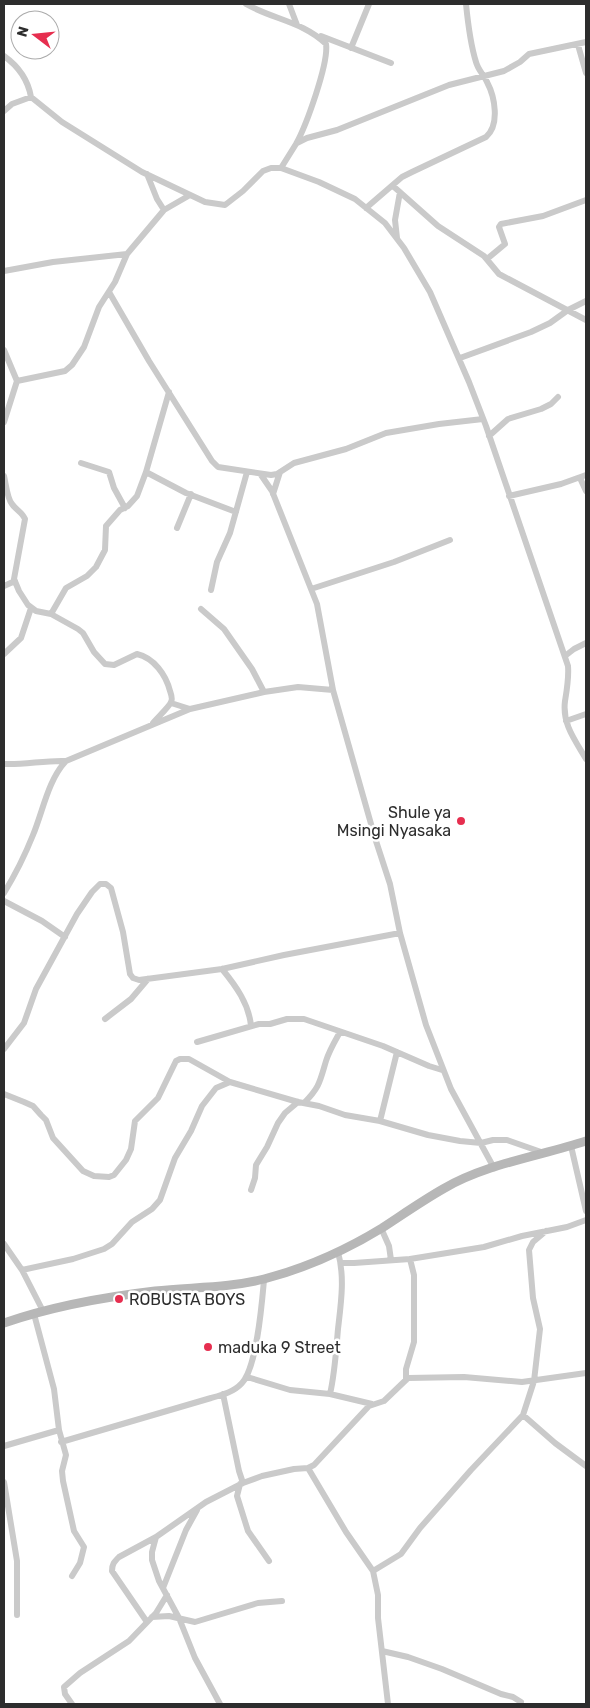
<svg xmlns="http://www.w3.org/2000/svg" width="590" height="1708" font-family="Rubik,sans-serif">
	<rect width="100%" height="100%" fill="#fff"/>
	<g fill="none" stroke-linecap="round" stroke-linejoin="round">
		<path stroke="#cacaca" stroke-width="6" d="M246 4C272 19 304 22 326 44 329 63 306 126 296 144 291 152 286 160 281 168
			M289 4 297 25
			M321 36 391 63
			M578 45 586 73
			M351 48 369 4
			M4 56C18 66 28 80 31 97
			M4 111 12 104 31 97 62 122 142 172 205 202 225 205 243 191 263 171 271 168H281L319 182 355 199 385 223 404 248 430 292 469 382 486 426 568 666C569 678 567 689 565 701 562 724 575 740 586 759
			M297 143 307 138 337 130 449 85 504 71 520 62 529 54 586 42
			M147 174 157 199 164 210
			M393 186 438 226 484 256 499 274 586 320
			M366 208 402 177 412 172 486 137C500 125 495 97 487 82 484 75 478 70 476 62 470 43 468 24 466 4
			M397 238 395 220 400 192
			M487 259 505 244 499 227 501 224 543 216 586 200
			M4 271 53 262 127 254
			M109 292 149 361 212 461 218 467 271 475 277 474 294 463 346 449 386 433 439 424 483 419
			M4 350 17 381
			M460 358 531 332 550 323 568 310 586 301
			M4 422 17 381 65 371 72 365 84 347 99 307 115 282 127 254 164 210 190 195
			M489 436 508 419 541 409 551 404 558 397
			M81 463 109 472 114 488 125 508
			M146 472 186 493 236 512
			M261 475 272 491 317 604 333 690 375 838 390 884 400 933 426 1025 451 1089 494 1168
			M4 476C6 484 7 498 12 504 16 510 22 512 25 519L14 579 19 591 28 605 36 611 51 614 78 629 83 633 94 652 105 664 114 665 137 654C154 658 166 675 170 691 171 694 173 699 171 702 170 706 156 719 153 723
			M580 478 586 491
			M273 494 280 472
			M509 496 561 484 586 475
			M177 528 191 494
			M4 586 15 581
			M311 589 394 562 450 540
			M211 590 217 562 230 533 247 472
			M201 609 224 629 252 669 264 692
			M51 614 66 588 87 576 96 567 105 550 106 526 120 510 128 506 137 496 146 472 169 392
			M4 654 21 638 31 608
			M565 656 574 649 586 643
			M171 703 190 709
			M566 721 586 714
			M4 764C25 765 45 760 66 761
			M4 893C15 875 25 855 33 835 43 811 48 780 66 761L190 709 264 692 298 687 333 690
			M4 901 42 921 65 937
			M222 969C236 986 249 1004 251 1026
			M105 1019 131 999 148 979
			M197 1042 259 1024H270L287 1019H304L383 1046 429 1066 442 1070
			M4 1049 24 1023 36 989 77 914 92 892 100 884H106L111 888 123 932 130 974 133 978 139 980 222 969 284 955 400 933
			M4 1094 24 1102 33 1106 41 1115 46 1120 53 1138 83 1171 94 1176 109 1177 114 1175 126 1160 131 1149 135 1121 158 1098 176 1061 180 1059H189L230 1082 298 1102 319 1106 345 1115 380 1121 428 1135 460 1141 481 1143 493 1140H507L544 1153
			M304 1103C320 1087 320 1081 326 1061 329 1051 335 1041 340 1032
			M380 1121 397 1052
			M571 1146 586 1211
			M251 1190 255 1178 256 1165 267 1147 278 1123 285 1113 298 1102
			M381 1228 389 1246 391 1260
			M4 1244 22 1270 43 1311
			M341 1263H354L410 1259 484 1247 522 1236 567 1227 586 1220
			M22 1270 73 1259 104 1249 112 1244 132 1222 152 1209 160 1200 175 1158 191 1131 202 1106 216 1088 230 1082
			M34 1314 54 1389 59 1430 66 1455 62 1471 63 1481 74 1531 84 1547 80 1563 72 1576
			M247 1377 290 1390 330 1394 372 1404
			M406 1380V1369L414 1342V1275L410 1259
			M223 1394 239 1471 243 1483
			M330 1394C335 1372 336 1351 338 1329 341 1303 345 1277 338 1252
			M523 1415 555 1443 586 1466
			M61 1442 211 1398C222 1395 234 1392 242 1383 257 1367 262 1302 264 1280
			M4 1446 59 1430
			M308 1468 346 1532 373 1571 378 1595V1618L388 1704
			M4 1482 17 1561V1615
			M240 1484 237 1496 248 1531 269 1561
			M373 1571 401 1554 420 1528 471 1470 523 1415 534 1381 540 1329 533 1298 529 1250 533 1242 546 1231
			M163 1588 186 1530 197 1510
			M152 1617 169 1616 195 1622 258 1603 282 1601
			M147 1622 112 1571C112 1564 114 1562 119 1557L156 1537
			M382 1651 408 1657 442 1669 501 1694 513 1697 521 1702
			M72 1704 65 1694 64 1687 80 1673 129 1641 156 1613 167 1595
			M220 1704 195 1658 179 1618 159 1581 152 1560V1552L156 1537 206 1502 243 1483 262 1476 294 1469 308 1468 314 1465 369 1406 384 1401 408 1378 464 1377 522 1382 586 1373"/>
		<path stroke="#b7b7b7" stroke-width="9" d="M4 1323C53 1306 104 1297 155 1291 192 1287 229 1288 264 1279 306 1268 346 1250 382 1228 402 1215 422 1201 443 1189 485 1164 540 1156 586 1141"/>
	</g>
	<g fill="#e62e4f" stroke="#fff" stroke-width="2">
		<circle cx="461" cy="821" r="5"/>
		<circle cx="119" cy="1299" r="5"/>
		<circle cx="208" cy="1347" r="5"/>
	</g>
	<g text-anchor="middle" stroke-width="5" stroke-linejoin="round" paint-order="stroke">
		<g font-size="16" fill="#2d2d2d" stroke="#fff" text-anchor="start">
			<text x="451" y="818" text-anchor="end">Shule ya<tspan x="451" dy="18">Msingi Nyasaka</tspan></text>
			<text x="129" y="1305">ROBUSTA BOYS</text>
			<text x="218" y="1353">maduka 9 Street</text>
		</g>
	</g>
	<rect width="590" height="1708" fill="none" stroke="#2d2d2d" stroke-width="10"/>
	<g transform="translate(35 35) rotate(286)"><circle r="24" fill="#ffffff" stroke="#ababab"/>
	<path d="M0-4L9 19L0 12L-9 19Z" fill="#e62e4f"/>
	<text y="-8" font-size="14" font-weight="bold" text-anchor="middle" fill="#2d2d2d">N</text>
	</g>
</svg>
